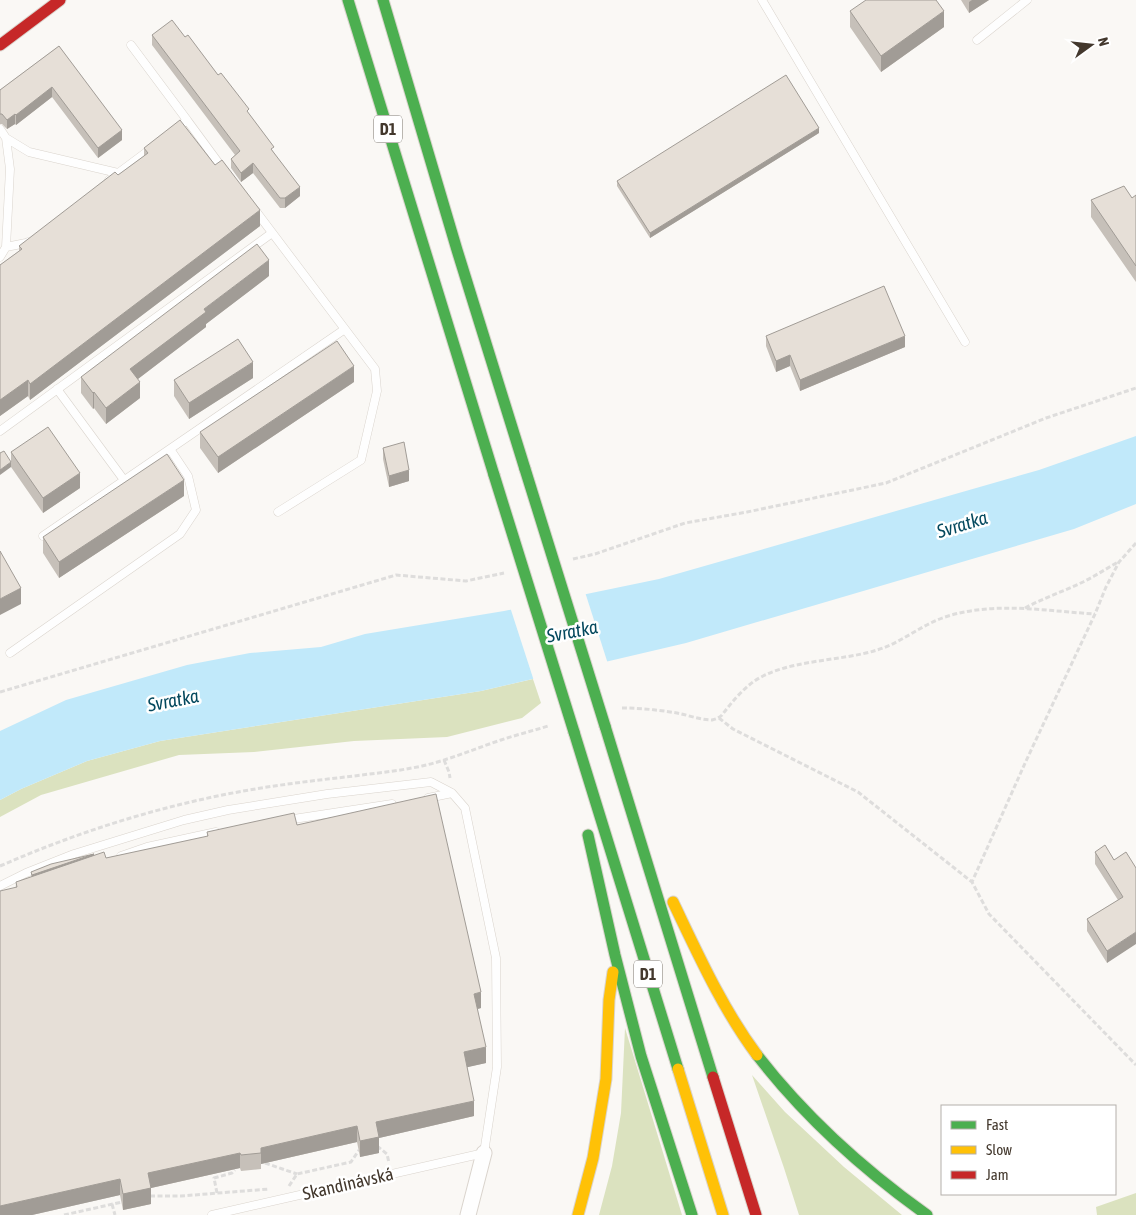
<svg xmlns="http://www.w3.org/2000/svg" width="1136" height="1215" font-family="'Asap Condensed',sans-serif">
	<rect width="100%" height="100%" fill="#faf8f5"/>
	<path fill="#dbe2bf" d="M533 679 541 703 522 718 447 737 354 741 254 752 179 755 41 795 0 817V800L21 789 87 761 160 741 481 691Z
		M625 1028 682 1215H599L612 1166 621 1113Z
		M752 1075 785 1112 844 1167 902 1215H799L784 1168Z
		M1136 1193V1215H1097L1096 1207Z"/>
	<path fill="#c1e9fa" d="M1136 436V504L1074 529 686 643 481 691 160 741 87 761 21 789 0 800V731L66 700 187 665 250 653 321 647 365 634 504 611 659 579 1039 470Z"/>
	<path fill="#faf8f5" d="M585 592 608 664 534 681 510 607Z"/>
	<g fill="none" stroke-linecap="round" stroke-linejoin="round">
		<defs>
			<path id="lane" d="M762 0 965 342
				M977 40 1027 0
				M131 45 187 120
				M0 129 6 138 10 169 6 247 0 257
				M175 130 187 120 223 169
				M6 138 29 152 118 173
				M109 180 152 148
				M255 210 375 369 377 391 361 460 278 512
				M6 247 26 243 28 242
				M57 389 124 480
				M0 431 272 233
				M43 536 345 329
				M10 653 180 534 196 510 188 476 170 449
				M287 820 392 804
				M121 856 147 847 216 832
				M0 886 26 873 74 854 184 820 228 810 327 794 431 782 452 793
				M212 1215 484 1153 497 1067 496 958 465 808 452 793 428 798"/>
			<path id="street" d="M468 1215 484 1153"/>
			<path id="fast" d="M348 0 494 475
				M383 0 457 250 525 469
				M605 726 713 1077
				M574 732 678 1069
				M588 835 615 955 641 1056 692 1215
				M757 1055C805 1117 864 1170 927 1215"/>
			<path id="slow" d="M673 902C698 954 722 1008 757 1055
				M678 1069 723 1215
				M578 1215 593 1158 606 1079 609 1000 613 972"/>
			<path id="jam" d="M0 45 60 0
				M713 1077 756 1215"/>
		</defs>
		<use href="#lane" stroke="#dad4cd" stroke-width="9"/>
		<use href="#street" stroke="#dad4cd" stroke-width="17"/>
		<use href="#fast" stroke="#dad4cd" stroke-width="13"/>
		<use href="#slow" stroke="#dad4cd" stroke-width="13"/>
		<use href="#jam" stroke="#dad4cd" stroke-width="13"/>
		<path stroke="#dedddc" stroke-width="3" stroke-dasharray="5 2.5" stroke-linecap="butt" d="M1136 543 1119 562 1106 587 1095 614 1026 761 972 882 989 914 1136 1065
			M573 559 595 554 685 523 747 512 886 483 1046 418 1136 388
			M1025 608C1044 598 1064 591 1083 582 1095 576 1106 569 1118 562
			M0 692 396 575 466 581 504 573
			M622 708C640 708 659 710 677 713 688 715 700 720 712 720 716 719 719 718 722 715 731 703 741 691 753 682 786 659 839 662 877 650 901 643 921 625 945 617 994 601 1045 611 1095 614
			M719 718 733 729 858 792 972 882
			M444 760 449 772 450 778
			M0 866C80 831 163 805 249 790 284 784 319 780 354 776 377 773 399 771 422 766 449 760 474 749 501 740 516 735 532 731 548 726
			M377 1146 387 1154 389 1163
			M265 1163 297 1174
			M289 1186 297 1174 351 1162 359 1150
			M217 1193 214 1178 232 1173 235 1170
			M150 1196H181L269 1189
			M112 1204 115 1215
			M64 1215 122 1202"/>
		<use href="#lane" stroke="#fefefe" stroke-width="8"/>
		<use href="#street" stroke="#fefefe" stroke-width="15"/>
		<use href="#fast" stroke="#4caf50" stroke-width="11"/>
		<use href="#slow" stroke="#ffc107" stroke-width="11"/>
		<use href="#jam" stroke="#c62828" stroke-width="11"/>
		<defs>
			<path id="fast-bridge" d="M525 469 605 726
				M494 475 574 732"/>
		</defs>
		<use href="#fast-bridge" stroke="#dad4cd" stroke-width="13" stroke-linecap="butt"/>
		<use href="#fast-bridge" stroke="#4caf50" stroke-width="11"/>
	</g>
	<path fill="#c6c0b9" d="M961 0H989L969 13Z
		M850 11 944 27 881 72 850 27Z
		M152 35 185 37 218 75 249 114 274 153 300 196 285 208H280L253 173 241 182 231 168V159L235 155 152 45Z
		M59 46 122 140 98 158 52 97 16 125 15 124 7 129 2 124H0V90Z
		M819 133 650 238 617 186V181Z
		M144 148 260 226 30 400 28 396 0 416V265L19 251V246L118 175 144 156Z
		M1136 195V282L1091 217V200L1132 198Z
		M269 276 206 324V327L138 379 140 398 106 424 94 408 93 409 81 393V377Z
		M766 336 905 347 800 391 790 366 776 372 766 346Z
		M253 378 189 419 174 396V380Z
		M354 382 218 473 200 448V432Z
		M383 448 409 481 389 487 383 459Z
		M11 452 80 488 43 513 11 467Z
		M184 496 59 578 43 553V537Z
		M297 825 481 1008 477 1009 486 1063 467 1067 474 1116 379 1138V1153L360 1157 357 1142 261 1164V1169L241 1171 240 1168 151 1188V1204L123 1210 120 1195 32 1215H0L16 882 31 877V872L94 855 106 858 207 837V832Z
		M1095 852 1136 868 1107 963 1087 931V919L1118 900 1095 864Z"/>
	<path fill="#a19c96" d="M972 0H989L969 13V2Z
		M944 11V27L881 72V56Z
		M52 87V97L16 125V115Z
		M15 114V124L7 129V120Z
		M819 128V133L650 238V233Z
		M122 130V140L98 158V148Z
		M253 163V173L241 182V173Z
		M300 187V196L285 208V198Z
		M260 210V226L30 400V384Z
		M269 260V276L206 324V327L130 385V369L204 309Z
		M905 336V347L800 391V380Z
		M790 355V366L776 372V361Z
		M253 362V378L189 419V403Z
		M354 366V382L218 473V457Z
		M28 380V396L0 416V400Z
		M140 382V398L106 424V408Z
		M94 392V408L93 409V393Z
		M11 462V467L0 475V470Z
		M409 470V481L389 487V476Z
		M80 473V488L43 513V498Z
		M184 480V496L59 578V562Z
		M21 588V604L0 615V599Z
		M94 854V859L32 880V875Z
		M1136 932V944L1107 963V951Z
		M481 992V1008L474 1010V994Z
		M486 1047V1063L464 1068V1052Z
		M474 1101V1116L379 1138V1153L360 1157V1141L376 1122Z
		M357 1126V1142L261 1164V1148Z
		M240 1153V1168L151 1188V1204L123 1210V1194L148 1173Z
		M120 1179V1195L32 1215H0V1206Z"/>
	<path fill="#e6dfd7" stroke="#a19c96" d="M866 0H936L944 11 881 56 850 11Z
		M172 20 185 37 188 35 218 75 221 73 249 109 247 111 274 147 271 149 300 187 285 198H280L253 163 241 173 231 159 240 151 152 35Z
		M59 46 122 130 98 148 52 87 16 115 15 114 7 120 2 114H0V90Z
		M786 75 819 128 650 233 617 181Z
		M180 120 215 165 222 160 260 210 30 384 28 380 0 400V265L22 249 19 246 115 172 118 175 148 153 144 148Z
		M1124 186 1132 198 1136 195V266L1091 200Z
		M257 244 269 260 204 309 206 312 130 369 140 382 106 408 94 392 93 393 81 377Z
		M884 286 905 336 800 380 790 355 776 361 766 336Z
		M238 339 253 362 189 403 174 380Z
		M337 341 354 366 218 457 200 432Z
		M48 427 80 473 43 498 11 452Z
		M404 442 409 470 389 476 383 448Z
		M4 451 11 462 0 470V453Z
		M167 454 184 480 59 562 43 537Z
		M0 551 21 588 0 599Z
		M436 794 481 992 474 994 486 1047 464 1052 474 1101 376 1122 379 1137 360 1141 357 1126 261 1148V1153L241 1155 240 1153 148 1173 151 1188 123 1194 120 1179 0 1206V891L17 887 16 882 104 852 106 858 208 836 207 832 294 813 297 825Z
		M1105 845 1114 860 1126 852 1136 868V932L1107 951 1087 919 1123 897 1095 852Z
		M94 854 32 875 31 872 51 864Z"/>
	<g text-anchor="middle" stroke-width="5" stroke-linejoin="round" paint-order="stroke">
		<g fill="#fff" stroke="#7b746c" stroke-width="1">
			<rect x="374" y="115.5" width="28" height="27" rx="4"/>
			<rect x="634" y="960.5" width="28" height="27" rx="4"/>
		</g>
		<g font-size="16" font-weight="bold" fill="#43382d">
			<text x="388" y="135">D1</text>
			<text x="648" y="980">D1</text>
		</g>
		<g font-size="18" fill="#43382d" stroke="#fff">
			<text transform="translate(348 1184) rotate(-13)" y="6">Skandinávská</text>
		</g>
		<g font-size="19" font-style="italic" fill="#05495e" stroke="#fff">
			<text transform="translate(962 524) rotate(-17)" y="7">Svratka</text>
			<text transform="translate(572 631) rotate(-11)" y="7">Svratka</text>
			<text transform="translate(173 700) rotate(-11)" y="7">Svratka</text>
		</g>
	</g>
	<rect x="941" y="1105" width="175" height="90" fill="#ffffff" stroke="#b4afab"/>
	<rect x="951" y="1121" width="25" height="8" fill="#4caf50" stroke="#b4afab"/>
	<text x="986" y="1130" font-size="15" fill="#43382d">Fast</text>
	<rect x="951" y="1146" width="25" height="8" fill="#ffc107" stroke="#b4afab"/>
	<text x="986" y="1155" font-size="15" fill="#43382d">Slow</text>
	<rect x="951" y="1171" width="25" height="8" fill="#c62828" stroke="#b4afab"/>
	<text x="986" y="1180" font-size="15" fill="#43382d">Jam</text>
	<g transform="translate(1091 45) rotate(75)" stroke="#ffffff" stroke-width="4" paint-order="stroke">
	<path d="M0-4L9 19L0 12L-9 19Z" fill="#43382d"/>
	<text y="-8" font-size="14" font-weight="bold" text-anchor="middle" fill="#43382d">N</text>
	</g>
</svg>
